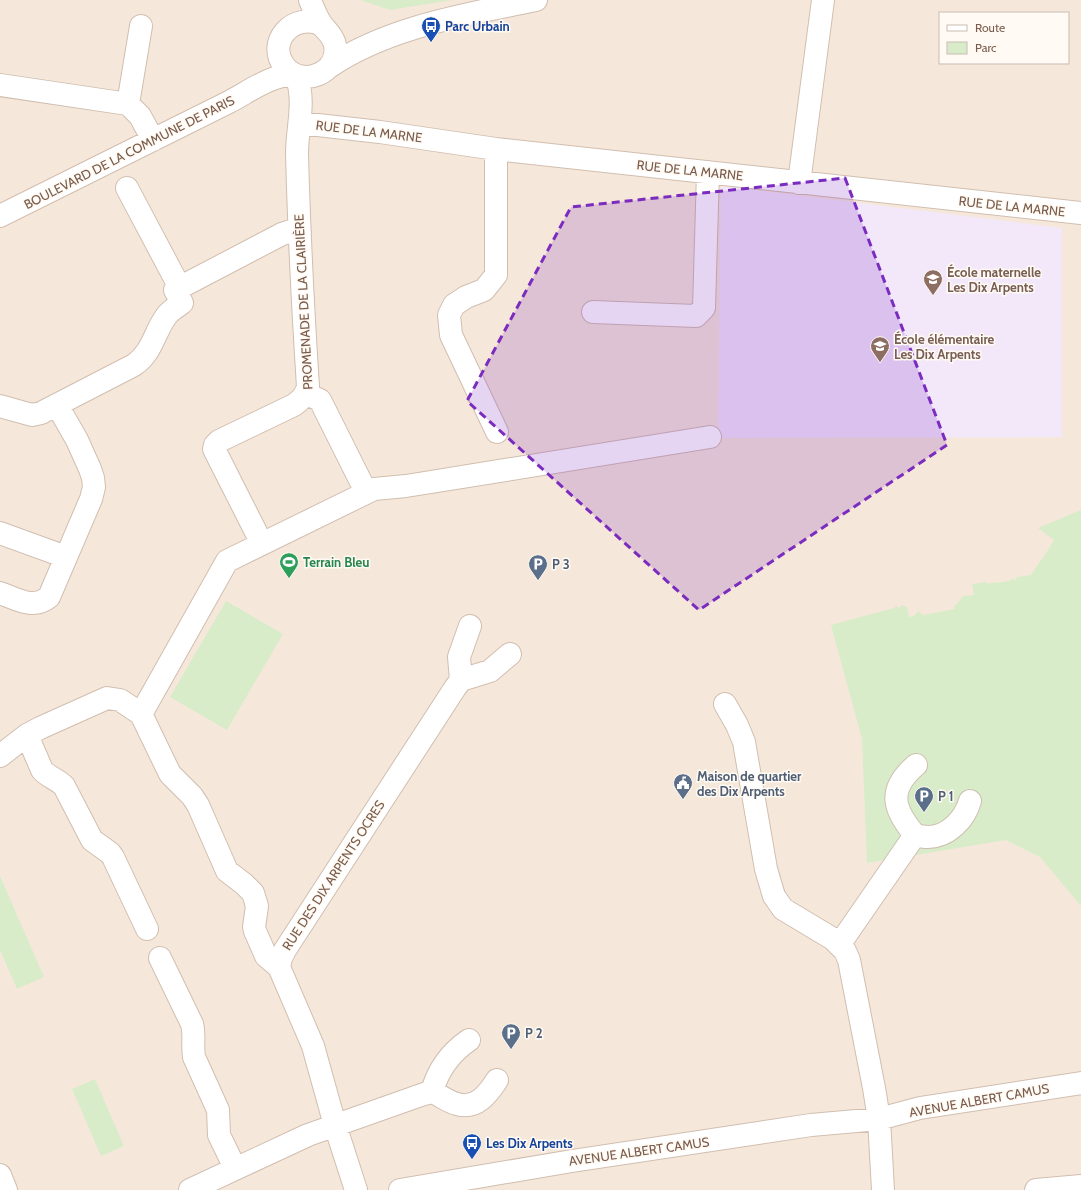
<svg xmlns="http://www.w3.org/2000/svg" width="1081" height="1190" font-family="Cabin,sans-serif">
	<rect width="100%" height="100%" fill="#fdf6ec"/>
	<path fill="#f5e8da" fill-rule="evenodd" d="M0 0H1081V1190H0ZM940 13H1068V63H940Z"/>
	<path fill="#f3e8fa" d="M721 186 1062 228V437L718 438Z"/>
	<path fill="#d8ecc9" d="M361 0H452L390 10Z
		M1081 510V906L1040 857 1006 840 867 863 862 739 831 625 894 608 896 606 899 608 902 605 907 607 909 617 914 616 918 611 923 615 955 609 954 605H956L964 595 965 596 974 595 972 584 986 582 989 584 992 582 994 583 1009 581 1012 579 1015 580 1017 577 1031 575 1048 550 1054 540 1038 528Z
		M226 601 283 634 227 730 170 697Z
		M0 876 44 977 17 989 0 950Z
		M95 1079 124 1146 101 1156 72 1089Z"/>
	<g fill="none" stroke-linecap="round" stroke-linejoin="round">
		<defs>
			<path id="minor" d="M310 0C313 8 317 18 322 25 327 32 333 35 335 45 340 73 302 88 285 67 265 42 294 11 322 25
				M329 67C387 27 468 14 536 0
				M0 85 128 104 140 116 153 140
				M128 104 141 26
				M300 123 380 132 496 149 1081 213
				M496 149V275L484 290 466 297 454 305 449 315 451 335 497 432
				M799 183 823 0
				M127 188 180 288
				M0 216 229 102C250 91 269 76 294 74
				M593 312 696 316 704 308 708 172
				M306 394 320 400 362 484
				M0 406 32 415 41 413 134 365C153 352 154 332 167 315 171 310 177 307 182 303L175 290 282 234 291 231 300 232
				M256 532 214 449 215 445 219 441 294 405C301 400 305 396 308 387 303 309 299 232 297 154 297 127 306 101 296 75
				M0 533 66 557
				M0 593C17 599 33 610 49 597L91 499 94 487 93 478 90 469 77 440 57 405
				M461 680 459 657 470 626
				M725 704 737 725 744 742 766 869 774 896 783 909 833 939 845 951 849 960 874 1088 879 1119 883 1190
				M141 714 227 561 374 489 406 486 710 437
				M27 735 42 770C48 777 57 779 64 786L92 840 110 853 113 857 147 929
				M0 756 27 735 40 728 107 698 120 700 141 714 170 774 192 796 198 805 227 871 244 884 253 893 257 906 254 927 255 931 266 956 279 967
				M915 835C893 809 887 790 916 765
				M839 945 915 835C919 836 924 837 928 837 948 837 965 819 970 801
				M160 958 192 1024C195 1035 192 1045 194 1057L218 1110 219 1135 235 1168
				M432 1092C438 1069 450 1053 469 1040
				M0 1175 6 1190
				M190 1190 308 1135 424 1094 432 1092C440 1095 448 1102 457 1104 476 1110 488 1094 497 1080
				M356 1190 335 1125 313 1046 279 967 281 958 285 950 455 688 461 680 490 671 510 654
				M400 1190 572 1161 811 1125 879 1119 920 1108 1081 1083
				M1036 1190 1081 1186"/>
		</defs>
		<use href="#minor" stroke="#d1beb0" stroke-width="24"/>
		<use href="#minor" stroke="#fff" stroke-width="22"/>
	</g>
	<path fill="#7b2cbf" fill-opacity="0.2" stroke="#7b2cbf" stroke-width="3" stroke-dasharray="8 5" stroke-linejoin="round" d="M845 178 947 445 699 610 467 401 571 207Z"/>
	<defs>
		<symbol id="bus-pin" viewBox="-11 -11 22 30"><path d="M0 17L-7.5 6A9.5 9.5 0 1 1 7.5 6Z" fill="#1a4fb4" stroke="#fffaf3"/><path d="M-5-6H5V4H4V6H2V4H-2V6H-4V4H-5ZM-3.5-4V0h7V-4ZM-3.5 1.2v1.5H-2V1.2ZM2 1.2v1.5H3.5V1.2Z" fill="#fff"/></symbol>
		<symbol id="school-pin" viewBox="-11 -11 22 30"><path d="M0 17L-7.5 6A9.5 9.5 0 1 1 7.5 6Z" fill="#8d6e63" stroke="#fffaf3"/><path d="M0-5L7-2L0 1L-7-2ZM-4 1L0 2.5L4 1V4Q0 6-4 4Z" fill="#fff"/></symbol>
		<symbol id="stadium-pin" viewBox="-11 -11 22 30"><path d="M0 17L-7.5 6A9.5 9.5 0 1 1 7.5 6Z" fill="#2e9e5b" stroke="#fffaf3"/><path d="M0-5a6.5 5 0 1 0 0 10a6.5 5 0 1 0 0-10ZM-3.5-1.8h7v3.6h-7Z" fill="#fff"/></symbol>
		<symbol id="parking-pin" viewBox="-11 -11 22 30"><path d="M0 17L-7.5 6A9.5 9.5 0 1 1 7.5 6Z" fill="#5c6f8a" stroke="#fffaf3"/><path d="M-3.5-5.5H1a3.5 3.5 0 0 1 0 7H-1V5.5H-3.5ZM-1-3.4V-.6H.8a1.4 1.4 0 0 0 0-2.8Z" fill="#fff"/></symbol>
		<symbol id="civic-pin" viewBox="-11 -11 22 30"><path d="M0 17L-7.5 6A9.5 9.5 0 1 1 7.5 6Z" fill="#5c6f8a" stroke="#fffaf3"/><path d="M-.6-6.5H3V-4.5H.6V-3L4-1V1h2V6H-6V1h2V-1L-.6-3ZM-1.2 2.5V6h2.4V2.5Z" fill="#fff"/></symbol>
	</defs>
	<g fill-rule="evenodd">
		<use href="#bus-pin" x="420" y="15" width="22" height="30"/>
		<use href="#school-pin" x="922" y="268" width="22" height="30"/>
		<use href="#school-pin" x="869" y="335" width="22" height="30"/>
		<use href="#stadium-pin" x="278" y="551" width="22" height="30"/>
		<use href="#parking-pin" x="527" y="553" width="22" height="30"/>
		<use href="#civic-pin" x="672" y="772" width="22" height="30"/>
		<use href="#parking-pin" x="913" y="785" width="22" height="30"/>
		<use href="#parking-pin" x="500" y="1022" width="22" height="30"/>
		<use href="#bus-pin" x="461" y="1132" width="22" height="30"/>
	</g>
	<g text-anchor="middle" stroke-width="3" stroke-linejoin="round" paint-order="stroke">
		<g font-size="13" font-weight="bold" fill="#164399" stroke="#fffaf3" text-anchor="start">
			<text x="445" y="31">Parc Urbain</text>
			<text x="486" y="1148">Les Dix Arpents</text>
		</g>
		<g font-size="13" fill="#7a5c4d" stroke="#fffaf3">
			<text transform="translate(369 131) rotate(7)" y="5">RUE DE LA MARNE</text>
			<text transform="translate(129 152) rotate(-27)" y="5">BOULEVARD DE LA COMMUNE DE PARIS</text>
			<text transform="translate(690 170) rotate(6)" y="5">RUE DE LA MARNE</text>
			<text transform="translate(1012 206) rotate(6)" y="5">RUE DE LA MARNE</text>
			<text transform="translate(303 302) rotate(-93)" y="5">PROMENADE DE LA CLAIRIÈRE</text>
			<text transform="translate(333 875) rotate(-57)" y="5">RUE DES DIX ARPENTS OCRES</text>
			<text transform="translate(979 1100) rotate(-10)" y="5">AVENUE ALBERT CAMUS</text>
			<text transform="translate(639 1151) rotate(-8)" y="5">AVENUE ALBERT CAMUS</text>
		</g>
		<g font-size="13" font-weight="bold" fill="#785e54" stroke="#fffaf3" text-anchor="start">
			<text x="947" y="277">École maternelle<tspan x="947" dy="15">Les Dix Arpents</tspan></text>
			<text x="894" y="344">École élémentaire<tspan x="894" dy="15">Les Dix Arpents</tspan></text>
		</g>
		<g font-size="13" font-weight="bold" fill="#27864d" stroke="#fffaf3" text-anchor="start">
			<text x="303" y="567">Terrain Bleu</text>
		</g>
		<g font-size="13" font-weight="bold" fill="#4e5e75" stroke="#fffaf3" text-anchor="start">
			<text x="552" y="569">P 3</text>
			<text x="697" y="781">Maison de quartier<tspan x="697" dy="15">des Dix Arpents</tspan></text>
			<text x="938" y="801">P 1</text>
			<text x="525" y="1038">P 2</text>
		</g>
	</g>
	<rect x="939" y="12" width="130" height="52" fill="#fffaf3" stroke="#cabbb1"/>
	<rect x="947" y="25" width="20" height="6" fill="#ffffff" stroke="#cabbb1"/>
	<text x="975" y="32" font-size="12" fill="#7a5c4d">Route</text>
	<rect x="947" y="42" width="20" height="12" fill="#d8ecc9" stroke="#cabbb1"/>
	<text x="975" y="52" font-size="12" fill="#7a5c4d">Parc</text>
</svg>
